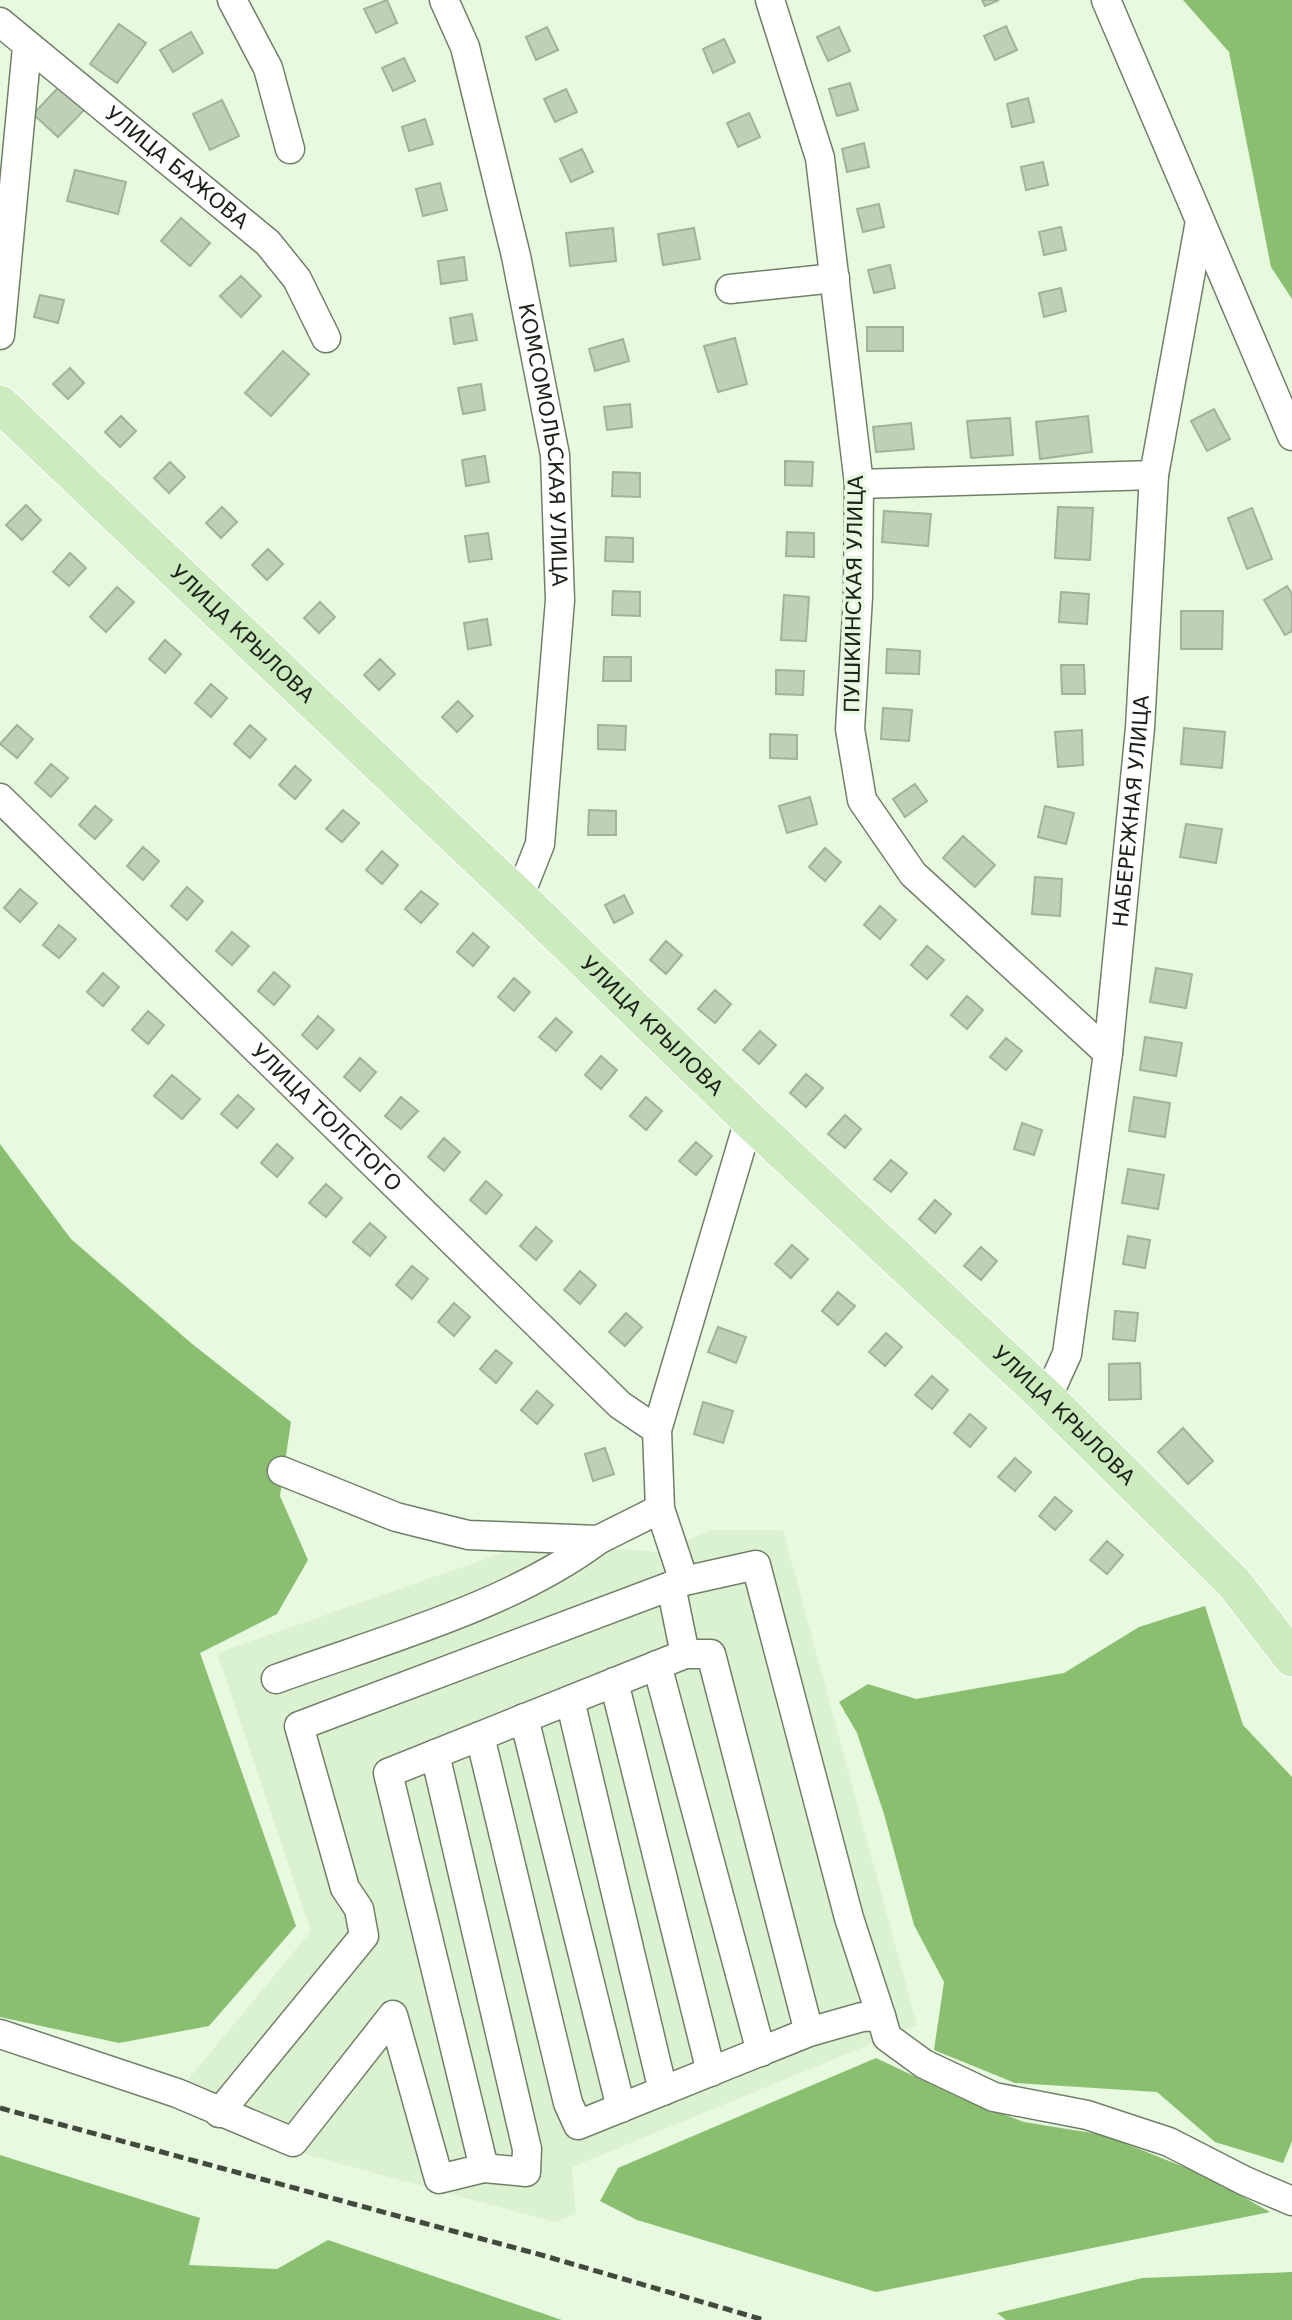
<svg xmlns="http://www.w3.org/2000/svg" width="1292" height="2320" font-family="'DejaVu Sans',sans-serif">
	<rect width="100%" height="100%" fill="#e7fadf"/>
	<path fill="#dbf2d0" d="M712 1530H783L917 2025 572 2167 576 2214 554 2222 268 2144 177 2093 311 1931 217 1653 531 1543 659 1552Z"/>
	<path fill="#8abf70" d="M1183 0H1292V299L1271 267 1229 52Z
		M0 1144 71 1239 191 1343 291 1422 280 1496 308 1560 277 1614 200 1653 296 1926 209 2026 119 2043 0 2017Z
		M1205 1606 1243 1725 1292 1777V2141L1283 2163 1215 2142 1157 2092 1015 2083 934 2050 944 1982 914 1925 884 1814 857 1733 839 1702 868 1684 916 1699 1064 1673 1139 1627Z
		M876 2058 960 2098 1024 2122 1104 2135 1204 2175 1270 2212 876 2292 637 2220 600 2201 618 2168Z
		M0 2155 200 2218 189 2265 277 2269 328 2240 562 2320H0Z
		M1292 2272V2320H1006L997 2313 1142 2278Z"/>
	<path fill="#bed1b6" stroke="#a1b399" stroke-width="2" d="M387 0 397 23 376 33 364 9Z
		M982 0H999L985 6Z
		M119 24 146 43 117 83 90 64Z
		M1006 26 1017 50 995 60 984 36Z
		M547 27 558 50 536 60 526 37Z
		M839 27 850 51 828 61 817 37Z
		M191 32 203 53 173 72 160 50Z
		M724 39 735 62 713 73 703 49Z
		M404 58 415 81 393 91 382 68Z
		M850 83 858 110 837 116 829 89Z
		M60 86 85 109 58 137 33 114Z
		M566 89 577 112 555 122 544 99Z
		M1028 98 1034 122 1012 127 1007 104Z
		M222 100 239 136 210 150 193 114Z
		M749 113 760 137 738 147 727 123Z
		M425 119 433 144 409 151 402 127Z
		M864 143 869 167 847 172 842 149Z
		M582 149 593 172 571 182 560 159Z
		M1043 162 1048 185 1026 190 1021 167Z
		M75 170 126 182 118 214 67 201Z
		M440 183 447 210 423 216 416 189Z
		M879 204 884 227 863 232 857 209Z
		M181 218 210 243 190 266 161 241Z
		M1061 227 1066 250 1044 255 1039 232Z
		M613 228 616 261 570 266 566 233Z
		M694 228 700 259 663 265 658 234Z
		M464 257 467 280 441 284 438 261Z
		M890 265 895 288 874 293 868 270Z
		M241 276 261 296 241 317 220 296Z
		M1061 288 1066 311 1044 317 1039 293Z
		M40 295 64 300 58 323 34 317Z
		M472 314 477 340 454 344 450 318Z
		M867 327H903V351H867Z
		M735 338 747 384 718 392 704 346Z
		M623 339 629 361 595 371 589 349Z
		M283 351 309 374 271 416 245 393Z
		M70 368 84 383 68 399 53 384Z
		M481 384 485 410 463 414 458 388Z
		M630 404 632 427 607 430 604 407Z
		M1214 409 1230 439 1207 451 1191 421Z
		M121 416 136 431 120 447 105 432Z
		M1088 416 1092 452 1040 459 1036 422Z
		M1010 418 1013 455 971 458 967 421Z
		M911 423 914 449 876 452 873 427Z
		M485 456 489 482 466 486 462 460Z
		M785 461 813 462 812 486 785 485Z
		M170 462 185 477 169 493 154 478Z
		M613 472 640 473V497L612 496Z
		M26 505 41 520 22 540 6 525Z
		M222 507 237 522 221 538 206 523Z
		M1058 507 1093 508 1090 560 1055 558Z
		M1252 508 1272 559 1247 569 1228 518Z
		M884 511 931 514 928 546 882 542Z
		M787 532 814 533V557L786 556Z
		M488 533 492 559 469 562 465 536Z
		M606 537 633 538V562L605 561Z
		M268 549 283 564 267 580 252 565Z
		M70 553 86 568 69 586 53 572Z
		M1287 586 1292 594V631L1285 635 1264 600Z
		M117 587 134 602 106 632 90 617Z
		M613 591 640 592V616L612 615Z
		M1061 592 1089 594 1087 624 1059 622Z
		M784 595 809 597 806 641 781 640Z
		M320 602 335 617 319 633 304 618Z
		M1181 611H1223L1222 649H1181Z
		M487 619 491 645 468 649 464 623Z
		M165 640 181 654 165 673 149 659Z
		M887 649 920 651 919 674 886 673Z
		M604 657H631V681H603Z
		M380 659 395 674 379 690 364 675Z
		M1061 665H1084L1085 694H1062Z
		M776 670 804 671 803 695 776 694Z
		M211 684 227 698 211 717 195 703Z
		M458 701 473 716 457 732 442 717Z
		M883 708 912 710 909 741 881 739Z
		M17 725 33 739 17 758 0 744Z
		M250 725 266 739 250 758 234 744Z
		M598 725 626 726 625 750 598 749Z
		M1184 728 1225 732 1222 768 1181 764Z
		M1082 730 1083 765 1058 767 1055 732Z
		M770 734 797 735V759L770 758Z
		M51 764 68 778 51 797 35 783Z
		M295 766 311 780 295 799 279 785Z
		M915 784 927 801 905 817 893 799Z
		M810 797 817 824 787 833 779 806Z
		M95 806 112 820 95 839 79 825Z
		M1045 806 1074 813 1066 844 1038 837Z
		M343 810 359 823 342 842 326 829Z
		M589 810 616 811V835H588Z
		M1186 824 1222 829 1216 863 1180 857Z
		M963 836 995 865 975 887 943 858Z
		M143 847 159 861 143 880 127 866Z
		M825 848 841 862 825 881 809 867Z
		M382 851 398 865 382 884 366 870Z
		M1035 877 1062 879 1060 916 1032 914Z
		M187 887 203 901 187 920 171 906Z
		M20 889 37 903 20 922 4 908Z
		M421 891 438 904 421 923 405 909Z
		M624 895 633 913 614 923 605 905Z
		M880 906 896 920 880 939 864 925Z
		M59 925 76 939 59 958 43 945Z
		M232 932 249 946 232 965 216 951Z
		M473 933 489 947 473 966 457 952Z
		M666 941 682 955 666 974 650 960Z
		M927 946 944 960 927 979 911 965Z
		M1156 968 1192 974 1186 1008 1150 1002Z
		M274 972 290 986 274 1005 258 991Z
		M103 973 119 987 103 1006 87 992Z
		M514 978 530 992 514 1011 498 997Z
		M715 990 731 1004 715 1023 698 1009Z
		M967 996 983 1010 967 1029 951 1015Z
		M148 1011 164 1025 148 1044 132 1030Z
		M318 1016 334 1030 317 1049 302 1035Z
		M556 1018 572 1032 556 1051 539 1037Z
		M760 1031 776 1045 759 1064 743 1050Z
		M1145 1037 1182 1043 1176 1076 1140 1070Z
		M1006 1038 1022 1051 1006 1070 990 1057Z
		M601 1056 617 1070 601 1089 585 1075Z
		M360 1058 376 1072 360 1091 344 1077Z
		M806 1074 823 1088 806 1107 790 1093Z
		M172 1075 200 1099 182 1119 154 1096Z
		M238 1095 254 1109 237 1128 221 1114Z
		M401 1097 418 1111 401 1129 385 1116Z
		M646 1097 662 1111 646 1130 630 1116Z
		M1134 1097 1170 1103 1165 1137 1129 1131Z
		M845 1115 861 1129 845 1148 828 1134Z
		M1022 1123 1042 1130 1034 1155 1014 1149Z
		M444 1138 460 1152 444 1171 428 1157Z
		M696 1142 712 1156 696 1175 679 1161Z
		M277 1144 293 1158 277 1177 261 1163Z
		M891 1160 907 1173 891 1192 874 1179Z
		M1128 1169 1164 1175 1158 1209 1122 1203Z
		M486 1181 502 1195 486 1214 470 1200Z
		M326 1184 342 1198 326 1217 309 1203Z
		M935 1200 951 1214 935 1233 919 1219Z
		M370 1223 386 1237 370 1256 353 1242Z
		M536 1227 552 1241 536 1260 520 1246Z
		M1128 1236 1150 1240 1145 1268 1123 1264Z
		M792 1245 808 1259 791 1278 775 1264Z
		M981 1247 997 1261 981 1280 964 1266Z
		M412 1266 428 1279 412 1299 396 1285Z
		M580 1271 596 1285 580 1304 564 1290Z
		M838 1292 855 1306 838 1325 822 1311Z
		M454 1303 470 1317 454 1336 438 1322Z
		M1115 1311 1138 1313 1135 1341 1113 1339Z
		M626 1313 642 1327 625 1346 609 1332Z
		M718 1327 746 1337 736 1363 708 1352Z
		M886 1333 902 1347 885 1366 869 1352Z
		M496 1350 512 1363 496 1383 480 1369Z
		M1140 1363 1141 1399 1109 1400V1364Z
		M932 1376 948 1390 932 1409 915 1395Z
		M537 1391 553 1405 537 1424 521 1410Z
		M703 1402 733 1411 723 1443 694 1434Z
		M970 1414 986 1428 970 1447 954 1433Z
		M1183 1428 1213 1461 1188 1484 1158 1452Z
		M605 1448 614 1474 593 1481 585 1454Z
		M1015 1458 1031 1472 1015 1491 998 1477Z
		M1055 1497 1072 1511 1055 1530 1039 1516Z
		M1107 1541 1123 1555 1107 1574 1090 1560Z"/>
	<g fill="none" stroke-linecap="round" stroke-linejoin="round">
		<defs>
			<g id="minor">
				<path d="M232 0 268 68 290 149"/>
				<path id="s1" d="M444 0 465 47 516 256 555 455 560 600 540 844 519 897"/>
				<path d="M770 0 820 158 859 484 858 597 850 729 862 800 913 874 1108 1053"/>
				<path d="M1106 0 1292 436"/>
				<path id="s2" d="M0 22 268 243 297 279 326 338"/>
				<path d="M730 289 835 278"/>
				<path d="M0 335 27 47"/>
				<path d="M859 484 1154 475"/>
				<path id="s3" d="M0 798 620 1405 657 1430"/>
				<path id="s4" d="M1047 1398 1067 1354 1108 1053 1140 728 1154 475 1200 221"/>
				<path d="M282 1471 396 1517 468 1535 598 1540 660 1509"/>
				<path d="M684 1581 756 1565 849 1918 881 2016"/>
				<path d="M685 1654H711L809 2032"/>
				<path d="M657 1665 761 2052"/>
				<path d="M276 1679C380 1641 510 1606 598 1540"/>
				<path d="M614 1682 711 2072"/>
				<path d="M570 1700 663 2091"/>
				<path d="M524 1718 621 2108"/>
				<path d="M480 1736 568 2103 578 2125 809 2032 862 2017 881 2016 887 2037 924 2064 994 2097 1087 2115 1169 2142 1245 2181 1292 2201"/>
				<path d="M0 2034 177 2093 293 2142 393 2015 439 2179 484 2168 526 2172 527 2149 435 1754"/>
				<path d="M219 2113 364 1936 359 1909 345 1888 299 1726 684 1581 660 1509 657 1430 749 1120"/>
				<path d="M484 2168 388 1773 685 1654 671 1586"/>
			</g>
			<g id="major">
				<path id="s5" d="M0 404 519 897 749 1120 1047 1398 1234 1583 1292 1658"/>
			</g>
		</defs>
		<use href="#minor" stroke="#708068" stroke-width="31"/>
		<use href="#major" stroke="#fff" stroke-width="39"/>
		<use href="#minor" stroke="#fff" stroke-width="28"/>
		<use href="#major" stroke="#ccebbe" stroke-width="37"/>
		<path stroke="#414a3d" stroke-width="5" stroke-dasharray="10 5" stroke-linecap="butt" d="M0 2108 545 2256 764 2320"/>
	</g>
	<g text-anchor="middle" stroke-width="7" stroke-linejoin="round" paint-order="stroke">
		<g font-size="21" fill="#1b2218" stroke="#e7fadf">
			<text dy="7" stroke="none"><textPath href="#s2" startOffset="229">УЛИЦА БАЖОВА</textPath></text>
			<text dy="7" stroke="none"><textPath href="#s1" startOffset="458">КОМСОМОЛЬСКАЯ УЛИЦА</textPath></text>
			<text transform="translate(854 594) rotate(-89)" y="7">ПУШКИНСКАЯ УЛИЦА</text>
			<text dy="7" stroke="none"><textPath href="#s5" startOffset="334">УЛИЦА КРЫЛОВА</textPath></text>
			<text dy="7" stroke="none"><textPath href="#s4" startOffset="595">НАБЕРЕЖНАЯ УЛИЦА</textPath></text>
			<text dy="7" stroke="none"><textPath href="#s5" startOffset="901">УЛИЦА КРЫЛОВА</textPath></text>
			<text dy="7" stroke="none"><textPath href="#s3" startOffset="457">УЛИЦА ТОЛСТОГО</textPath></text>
			<text dy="7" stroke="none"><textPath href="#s5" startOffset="1468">УЛИЦА КРЫЛОВА</textPath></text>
		</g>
	</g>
</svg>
